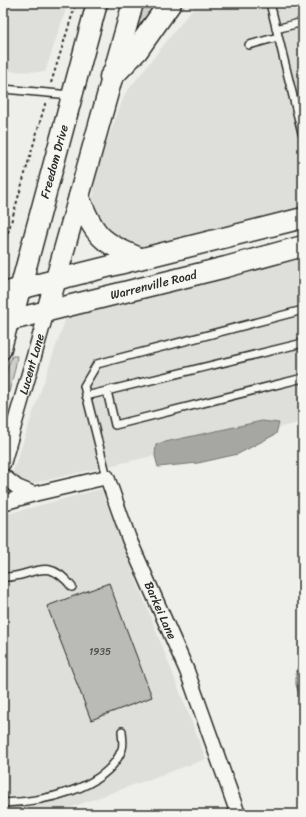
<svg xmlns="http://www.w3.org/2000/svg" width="306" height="817" font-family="Sriracha,sans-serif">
	<rect width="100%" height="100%" fill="#eeeeea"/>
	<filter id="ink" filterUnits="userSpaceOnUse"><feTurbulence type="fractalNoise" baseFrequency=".025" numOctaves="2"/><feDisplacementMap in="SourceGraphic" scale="8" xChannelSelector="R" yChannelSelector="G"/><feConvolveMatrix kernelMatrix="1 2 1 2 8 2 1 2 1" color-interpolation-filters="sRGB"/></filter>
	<g filter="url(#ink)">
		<path fill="#dededb" d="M3 3H68L45 72 3 71Z
			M197 3H303V209L147 247 106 235 92 207 97 167 125 94Z
			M303 258V422L7 489 66 317Z
			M101 489 206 759 52 814H3V515Z"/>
		<path fill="#cececa" stroke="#7c7c7a" d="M142 3H161L139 30 134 29Z
			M12 356H17L15 369 3 414V380Z"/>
		<path fill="#a6a6a3" stroke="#757573" d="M262 421 279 423 276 434 238 454 198 463 158 467 155 456 156 444Z
			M303 633V705L296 685V671L300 664Z"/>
		<path fill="#babab7" stroke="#2b2b2b" d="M109 583 152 697 91 720 47 606Z"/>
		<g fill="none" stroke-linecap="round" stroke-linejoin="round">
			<defs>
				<path id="lane" d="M270 3 302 133
					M276 29 303 22
					M249 45 278 37
					M3 89 71 95
					M107 391 115 425 303 378
					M86 396 303 343
					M107 477 84 386 97 364 303 310
					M3 577C31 579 46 553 72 587
					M3 803C41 802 107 790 122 749 124 744 122 736 122 731"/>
				<g id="street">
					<path d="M3 352 12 319"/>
					<path id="s1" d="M3 464 47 311"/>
					<path d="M3 476 17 487 34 494"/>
					<path id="s2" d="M3 503 34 494 107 477 129 539 187 671 238 814"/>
				</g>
				<g id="secondary">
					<path d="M79 197C94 235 101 243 140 258"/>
					<path d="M3 293 303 218"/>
					<path d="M47 311 133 3"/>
					<path id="s3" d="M12 319 97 3"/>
					<path id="s4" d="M3 322 226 267 303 246"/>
				</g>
				<path id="highway" d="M111 77 137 50 170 3"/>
			</defs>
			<use href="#lane" stroke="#2b2b2b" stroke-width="10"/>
			<use href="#street" stroke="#2b2b2b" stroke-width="17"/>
			<use href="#secondary" stroke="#2b2b2b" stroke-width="23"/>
			<use href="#highway" stroke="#2b2b2b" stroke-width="25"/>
			<path stroke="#2b2b2b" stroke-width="2" stroke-dasharray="3 3" stroke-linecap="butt" d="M51 83 76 3
				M3 250 46 101"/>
			<use href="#lane" stroke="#f6f6f2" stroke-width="7"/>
			<use href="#street" stroke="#f6f6f2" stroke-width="14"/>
			<use href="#secondary" stroke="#f6f6f2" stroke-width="20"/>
			<use href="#highway" stroke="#f6f6f2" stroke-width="22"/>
		</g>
	</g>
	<g text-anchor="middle" stroke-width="4" stroke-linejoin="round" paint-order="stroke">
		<g font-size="10" fill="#4f4f4e">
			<text x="100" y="655">1935</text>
		</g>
		<g font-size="12" fill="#2b2b2b" stroke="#f6f6f2">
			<text dy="4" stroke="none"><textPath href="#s3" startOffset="163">Freedom Drive</textPath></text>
			<text dy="4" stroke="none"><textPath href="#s4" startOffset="155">Warrenville Road</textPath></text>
			<text dy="4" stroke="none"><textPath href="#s1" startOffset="104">Lucent Lane</textPath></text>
			<text dy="4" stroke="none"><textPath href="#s2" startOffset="251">Barkei Lane</textPath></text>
		</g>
	</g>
	<rect width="306" height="817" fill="none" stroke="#f6f6f2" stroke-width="16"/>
	<rect x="8" y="8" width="290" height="801" fill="none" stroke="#2b2b2b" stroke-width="1.5" filter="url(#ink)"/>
</svg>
